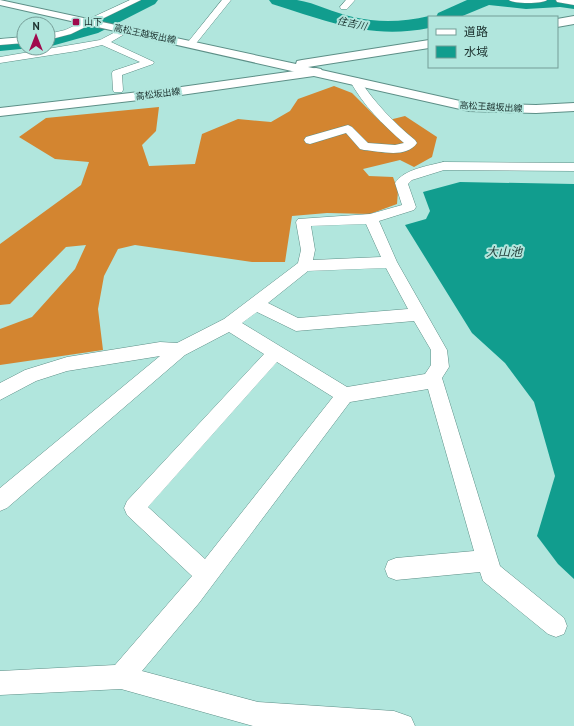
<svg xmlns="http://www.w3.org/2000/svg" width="574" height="726" font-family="'PT Sans','Noto Sans JP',sans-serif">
	<rect width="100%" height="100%" fill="#b1e6dd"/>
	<path fill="#d38530" d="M334 86 352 93 381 122 405 116 437 137 432 157 414 167 400 160 363 169 369 176 393 177 398 191 397 204 370 214 327 213 292 216 285 262H252L135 245 118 249 104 276 98 309 103 350 0 365V329L32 317 75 269 86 245 66 247 10 304 0 305V244L81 185 89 162 55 159 19 137 46 118 159 107 156 131 142 145 149 166 195 164 202 134 238 119 271 122 290 111 298 99Z"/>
	<path fill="#119d8e" d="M460 182 574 184V579L558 564 537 536 555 476 534 402 505 363 472 333 405 225 426 219 430 211 423 192Z"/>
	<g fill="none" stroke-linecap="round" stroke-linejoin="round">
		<path fill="#119d8e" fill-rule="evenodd" d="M135 0H158L155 4 98 33 48 47V35L84 25Z
			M269 0C278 0 288 0 297 0 316 3 334 13 353 17 379 23 403 22 429 16L432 17H429V28C370 40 327 21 272 4Z
			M467 0H574V9L560 7 526 9 489 5 460 17H436L438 13Z
			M24 38V48H31L0 51V39Z"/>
		<defs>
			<path id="street" d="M130 0H141L71 34 48 40V34L65 30Z
				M222 0H231L194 46H188L186 44 188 42Z
				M346 0H355L347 9H341L340 7Z
				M509 0H547C543 4 513 4 509 0Z
				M556 0H574V5L557 2Z
				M125 27 128 28V32L111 42 154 62 153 64 122 75 123 90 122 92H114L113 90 112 73 113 71 140 62 102 45 77 51 0 63V57L100 40Z
				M24 37V43L0 45V39Z
				M355 78 359 79C375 103 393 122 415 140L417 143C406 159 380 151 364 150L360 149 346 133 310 144 306 143 304 140 306 137 348 125 352 127 368 143 395 145 404 143C383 125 363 105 350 81Z
				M443 162 574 163V171L444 170 412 180 408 184 416 207 414 210 379 221 397 262 447 350 449 367 442 378 500 566 564 618 567 626 564 634 556 637 548 634 483 581 480 572 396 580 388 577 385 569 388 561 396 558 474 551 428 389 350 402 199 603 142 671 258 702 394 711 411 717 415 726H253L121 689 0 695V671L115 665 192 576 127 515 124 508 127 501 264 354 229 332 185 355 7 508 0 511V488L160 356 67 371 36 381 0 400V383L25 370 67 357 160 342 177 343 224 319 298 263 301 250 296 222 298 219 370 214 402 205 395 183C404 169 428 166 443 162ZM366 224 381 257 313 260 315 250 311 226ZM386 268 408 309 298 318 268 303 308 271ZM257 312 296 331 414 321 431 350V365L425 374 347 387 242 323ZM277 362 333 397 205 559 148 507Z"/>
			<path id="secondary" d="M316 68 321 69 323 72 321 75 174 96 0 116V108L174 88Z"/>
			<path id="primary" d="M0 0 296 64 297 61 302 60 429 40V48L308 67 469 103 536 105 574 103V111L536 113 469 111 0 5Z
				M574 16V24L557 27V19Z"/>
		</defs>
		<use href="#street" stroke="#5d8f87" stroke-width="1"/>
		<use href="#secondary" stroke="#5d8f87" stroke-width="2"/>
		<use href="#primary" stroke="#5d8f87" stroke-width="2"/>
		<use href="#street" fill="#fff" fill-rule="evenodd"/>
		<use href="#secondary" fill="#fff" fill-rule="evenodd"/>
		<use href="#primary" fill="#fff" fill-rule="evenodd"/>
	</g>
	<rect fill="#a0094d" stroke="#b1e6dd" stroke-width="1.5" x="72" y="18" width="8" height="8" rx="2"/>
	<g text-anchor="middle" stroke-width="4" stroke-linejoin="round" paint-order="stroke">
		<g font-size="9" fill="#1b302d" stroke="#b1e6dd" text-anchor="start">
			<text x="84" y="25">山下</text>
		</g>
		<g font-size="9" fill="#1b302d" stroke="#b1e6dd">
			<text transform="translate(145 34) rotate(12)" y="3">高松王越坂出線</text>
			<text transform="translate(158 94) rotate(-7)" y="3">高松坂出線</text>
			<text transform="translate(491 107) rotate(3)" y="3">高松王越坂出線</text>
		</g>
		<g font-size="10" font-style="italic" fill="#1f3935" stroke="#b1e6dd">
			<text transform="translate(352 23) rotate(12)" y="4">住吉川</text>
		</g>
		<g font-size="12" font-style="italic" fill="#1f3935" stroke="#b1e6dd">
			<text x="504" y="256">大山池</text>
		</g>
	</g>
	<rect x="428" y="16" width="130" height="52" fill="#b1e6dd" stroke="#759d97"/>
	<rect x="436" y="29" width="20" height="6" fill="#ffffff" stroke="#759d97"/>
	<text x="464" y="36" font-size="12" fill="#1b302d">道路</text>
	<rect x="436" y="46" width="20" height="12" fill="#119d8e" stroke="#759d97"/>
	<text x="464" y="56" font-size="12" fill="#1b302d">水域</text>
	<g transform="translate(36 36)"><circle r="19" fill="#b1e6dd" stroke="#759d97"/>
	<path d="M0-3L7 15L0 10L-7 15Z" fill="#a0094d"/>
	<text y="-6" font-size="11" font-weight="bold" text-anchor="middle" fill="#1b302d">N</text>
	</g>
</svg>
